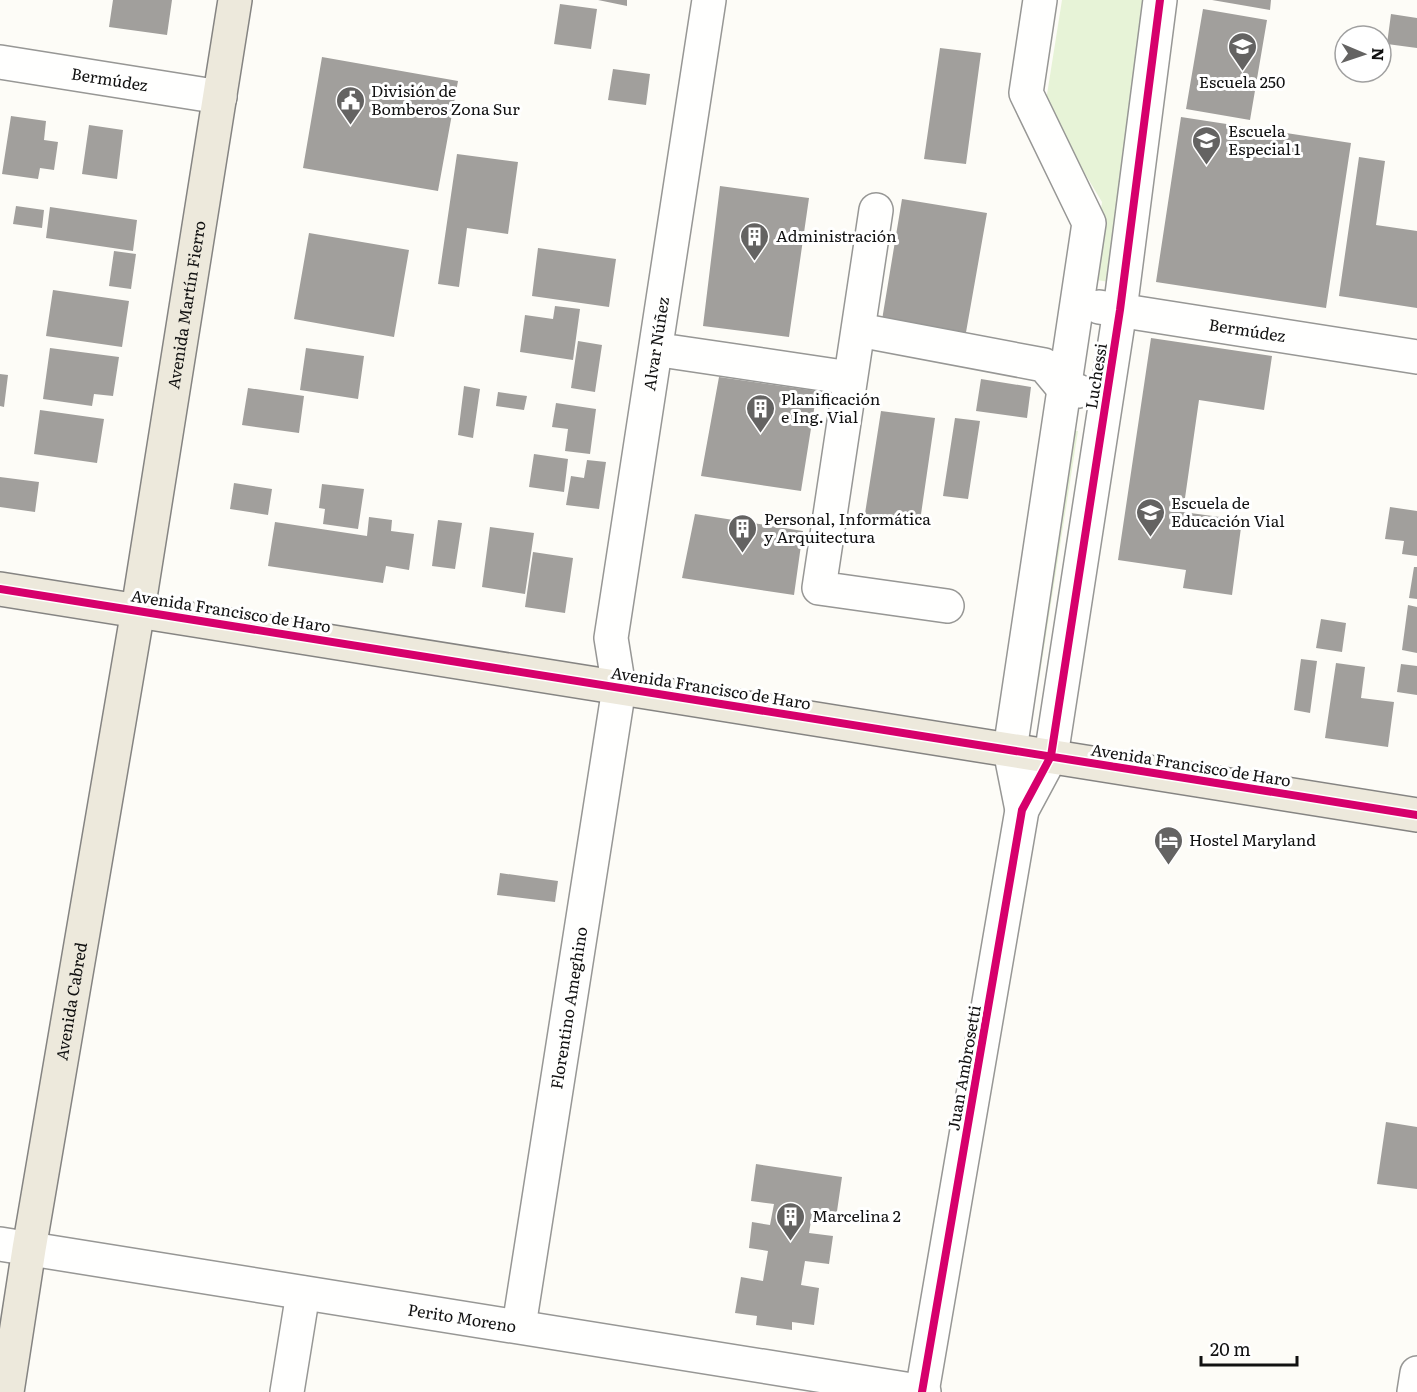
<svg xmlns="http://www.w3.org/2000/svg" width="1417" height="1392" font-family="Literata,serif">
	<rect width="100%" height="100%" fill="#fdfcf7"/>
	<path fill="#e7f3d7" d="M1062 0H1158L1115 283 1091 279 1102 202 1045 107Z
		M1065 430 1078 431 1039 680 1026 677Z"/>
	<path fill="#a19f9c" d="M113 0H172L167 35 109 27Z
		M598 0H627V6Z
		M1212 0H1271L1270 10Z
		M560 4 597 9 591 49 554 44Z
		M1203 9 1267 20 1250 120 1186 109Z
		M1391 14 1417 18V48L1387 44Z
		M940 48 981 53 966 164 924 159Z
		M322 57 458 81 438 191 303 168Z
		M613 69 650 74 646 105 608 100Z
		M11 116 46 121 44 140 58 142 54 170 40 168 38 179 2 174Z
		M1181 117 1351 143 1326 308 1156 282Z
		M89 125 123 130 117 179 82 174Z
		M457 154 518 162 508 234 467 228 459 287 438 284Z
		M1359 157 1385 161 1376 225 1417 231V308L1339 296Z
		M720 186 809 198 789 337 703 326Z
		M902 199 987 213 965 338 881 326Z
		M16 206 44 210 42 228 13 224Z
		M50 207 137 220 133 251 46 238Z
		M309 233 409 250 394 337 294 319Z
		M538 248 616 259 609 307 532 296Z
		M114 251 136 254 131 289 109 286Z
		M53 290 129 301 122 347 46 336Z
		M555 306 580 309 573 360 520 352 525 315 553 319Z
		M1151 338 1272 356 1264 410 1199 400 1183 512 1242 520 1232 595 1183 588 1186 570 1118 560Z
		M578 341 602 345 595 392 571 388Z
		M50 348 119 357 113 396 94 394 92 406 43 399Z
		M306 348 364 356 358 399 300 390Z
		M0 374 8 375 4 407 0 406Z
		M719 377 817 391 801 491 701 476Z
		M981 379 1031 387 1027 418 976 411Z
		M464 386 480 389 473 438 458 435Z
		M248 388 304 396 299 433 242 425Z
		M498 392 527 396 524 410 496 406Z
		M556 403 596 409 590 454 565 451 568 429 552 427Z
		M40 410 104 419 97 463 34 454Z
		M881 411 935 418 919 528 864 520Z
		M955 418 980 421 968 499 943 496Z
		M534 454 568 459 564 492 529 487Z
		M587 460 606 462 599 509 566 505 571 476 584 478Z
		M0 477 39 482 35 512 0 507Z
		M234 483 272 489 268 515 230 509Z
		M322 484 364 489 358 529 323 524 325 509 319 508Z
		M1390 507 1417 511V556L1402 554 1404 541 1385 539Z
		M695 514 803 531 794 595 682 578Z
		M369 517 392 520 391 531 414 534 409 570 386 566 383 583 268 566 275 522 367 536Z
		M438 520 462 523 455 569 432 566Z
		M490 527 534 533 525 594 482 587Z
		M533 552 573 558 565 613 525 607Z
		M1414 567H1417V599L1409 598Z
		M1408 605 1417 607V653L1402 650Z
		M1321 619 1346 623 1342 652 1316 648Z
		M1301 659 1317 661 1310 713 1294 710Z
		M1336 663 1365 667 1361 698 1394 702 1388 747 1325 738Z
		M1401 664 1417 666V695L1397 692Z
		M500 873 558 881 555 902 497 895Z
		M1386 1122 1417 1127V1189L1377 1184Z
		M756 1164 842 1177 836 1218 812 1215 809 1233 833 1236 829 1264 805 1261 801 1285 819 1288 814 1325 792 1322V1330L756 1325 757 1316 735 1313 741 1277 763 1281 768 1251 749 1248 752 1222 770 1225 774 1204 751 1201Z"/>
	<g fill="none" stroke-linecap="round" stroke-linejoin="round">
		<defs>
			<g id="minor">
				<path id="s1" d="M0 62 220 97"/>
				<path d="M876 210 819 588 947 606"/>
				<path id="s2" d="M1099 307 1417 357"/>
				<path d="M859 330 1044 365 1064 389 1078 391"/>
				<path d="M674 352 850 378"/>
				<path d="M1022 810 1010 750 1089 223 1026 93 1040 0"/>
				<path id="s3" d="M0 1244 924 1392"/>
				<path id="s4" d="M519 1326 619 688 611 638 709 0"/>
				<path d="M287 1392 303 1293"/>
				<path d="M922 1392 1022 810 1051 756 1120 310 1160 0"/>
				<path d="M1414 1392 1417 1373"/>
			</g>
			<g id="major">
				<path d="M0 589 1417 815"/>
				<path id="s5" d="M7 1392 29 1249 138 610 235 0"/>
			</g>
		</defs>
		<use href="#minor" stroke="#979795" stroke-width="36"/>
		<use href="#major" stroke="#858482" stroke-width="36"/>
		<use href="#minor" stroke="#fffffe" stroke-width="33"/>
		<use href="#major" stroke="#ede9dc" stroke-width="33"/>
		<defs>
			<path id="cycleway" d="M0 589 1417 815
				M922 1392 1022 810 1051 756 1120 310 1160 0"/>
		</defs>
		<use href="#cycleway" stroke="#fff" stroke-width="11"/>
		<use href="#cycleway" stroke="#d6006c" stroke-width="8"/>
	</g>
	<defs>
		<symbol id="school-pin" viewBox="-11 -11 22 30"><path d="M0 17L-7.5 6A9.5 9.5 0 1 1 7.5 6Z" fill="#646362" stroke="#fff"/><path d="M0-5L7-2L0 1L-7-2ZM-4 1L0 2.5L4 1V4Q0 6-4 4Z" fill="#fff"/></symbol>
		<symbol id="civic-pin" viewBox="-11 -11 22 30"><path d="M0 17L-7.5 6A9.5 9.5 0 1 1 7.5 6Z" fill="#646362" stroke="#fff"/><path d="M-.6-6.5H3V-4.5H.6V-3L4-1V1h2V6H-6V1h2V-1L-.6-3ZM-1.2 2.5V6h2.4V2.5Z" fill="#fff"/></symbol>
		<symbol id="building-pin" viewBox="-11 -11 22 30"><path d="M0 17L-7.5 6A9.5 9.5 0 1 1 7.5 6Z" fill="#646362" stroke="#fff"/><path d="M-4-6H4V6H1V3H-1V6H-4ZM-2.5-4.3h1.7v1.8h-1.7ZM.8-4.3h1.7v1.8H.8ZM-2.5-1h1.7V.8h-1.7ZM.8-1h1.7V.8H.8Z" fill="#fff"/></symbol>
		<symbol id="hotel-pin" viewBox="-11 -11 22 30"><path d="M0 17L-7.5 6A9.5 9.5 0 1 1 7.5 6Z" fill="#646362" stroke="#fff"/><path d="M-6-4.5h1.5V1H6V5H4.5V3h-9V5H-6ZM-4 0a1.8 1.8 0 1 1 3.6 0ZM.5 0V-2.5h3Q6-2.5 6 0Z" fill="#fff"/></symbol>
	</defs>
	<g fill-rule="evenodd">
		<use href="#school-pin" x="1226" y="30" width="33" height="45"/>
		<use href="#civic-pin" x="334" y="84" width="33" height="45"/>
		<use href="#school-pin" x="1190" y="124" width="33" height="45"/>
		<use href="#building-pin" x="738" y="220" width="33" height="45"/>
		<use href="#building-pin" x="744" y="392" width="33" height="45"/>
		<use href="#school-pin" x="1134" y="496" width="33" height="45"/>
		<use href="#building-pin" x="726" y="512" width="33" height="45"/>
		<use href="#hotel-pin" x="1152" y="824" width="33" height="45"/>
		<use href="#building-pin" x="774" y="1200" width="33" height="45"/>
	</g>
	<g text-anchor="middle" stroke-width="6" stroke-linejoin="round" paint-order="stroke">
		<g font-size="16" fill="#111" stroke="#fff">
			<text dy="6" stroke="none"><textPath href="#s1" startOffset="111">Bermúdez</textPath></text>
			<text dy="6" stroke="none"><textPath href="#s5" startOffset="1102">Avenida Martín Fierro</textPath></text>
			<text dy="6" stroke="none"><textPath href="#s2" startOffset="150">Bermúdez</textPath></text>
			<text dy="6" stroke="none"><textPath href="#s4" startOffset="994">Alvar Núñez</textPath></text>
			<text transform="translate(1096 376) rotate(-81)" y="6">Luchessi</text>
			<text transform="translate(231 611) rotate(9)" y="6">Avenida Francisco de Haro</text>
			<text transform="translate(711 688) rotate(9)" y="6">Avenida Francisco de Haro</text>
			<text transform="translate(1191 765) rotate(9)" y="6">Avenida Francisco de Haro</text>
			<text dy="6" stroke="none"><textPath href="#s5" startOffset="396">Avenida Cabred</textPath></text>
			<text dy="6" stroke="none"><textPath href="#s4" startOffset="322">Florentino Ameghino</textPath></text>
			<text transform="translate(964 1068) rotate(-80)" y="6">Juan Ambrosetti</text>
			<text dy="6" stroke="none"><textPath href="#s3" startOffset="468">Perito Moreno</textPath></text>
		</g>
		<g font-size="16" fill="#111" stroke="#fff" text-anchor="start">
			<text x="1242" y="88" text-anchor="middle">Escuela 250</text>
			<text x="371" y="97">División de<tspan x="371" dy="18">Bomberos Zona Sur</tspan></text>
			<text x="1228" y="137">Escuela<tspan x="1228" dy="18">Especial 1</tspan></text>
			<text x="776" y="242">Administración</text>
			<text x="781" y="405">Planificación<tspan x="781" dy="18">e Ing. Vial</tspan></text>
			<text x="1171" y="509">Escuela de<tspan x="1171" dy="18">Educación Vial</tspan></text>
			<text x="764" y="525">Personal, Informática<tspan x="764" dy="18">y Arquitectura</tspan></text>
			<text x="1189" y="846">Hostel Maryland</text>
			<text x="812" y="1222">Marcelina 2</text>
		</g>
	</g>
	<g transform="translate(1363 54) rotate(92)"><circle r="28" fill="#ffffff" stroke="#a0a0a0" stroke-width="1.5"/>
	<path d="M0-4.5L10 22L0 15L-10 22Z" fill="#646362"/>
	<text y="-9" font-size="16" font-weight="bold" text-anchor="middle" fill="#111111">N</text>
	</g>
	<path d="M1201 1356v9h96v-9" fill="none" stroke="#111111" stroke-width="3"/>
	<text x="1210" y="1356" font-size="18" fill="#111111" stroke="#ffffff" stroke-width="4.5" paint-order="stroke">20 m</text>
</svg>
